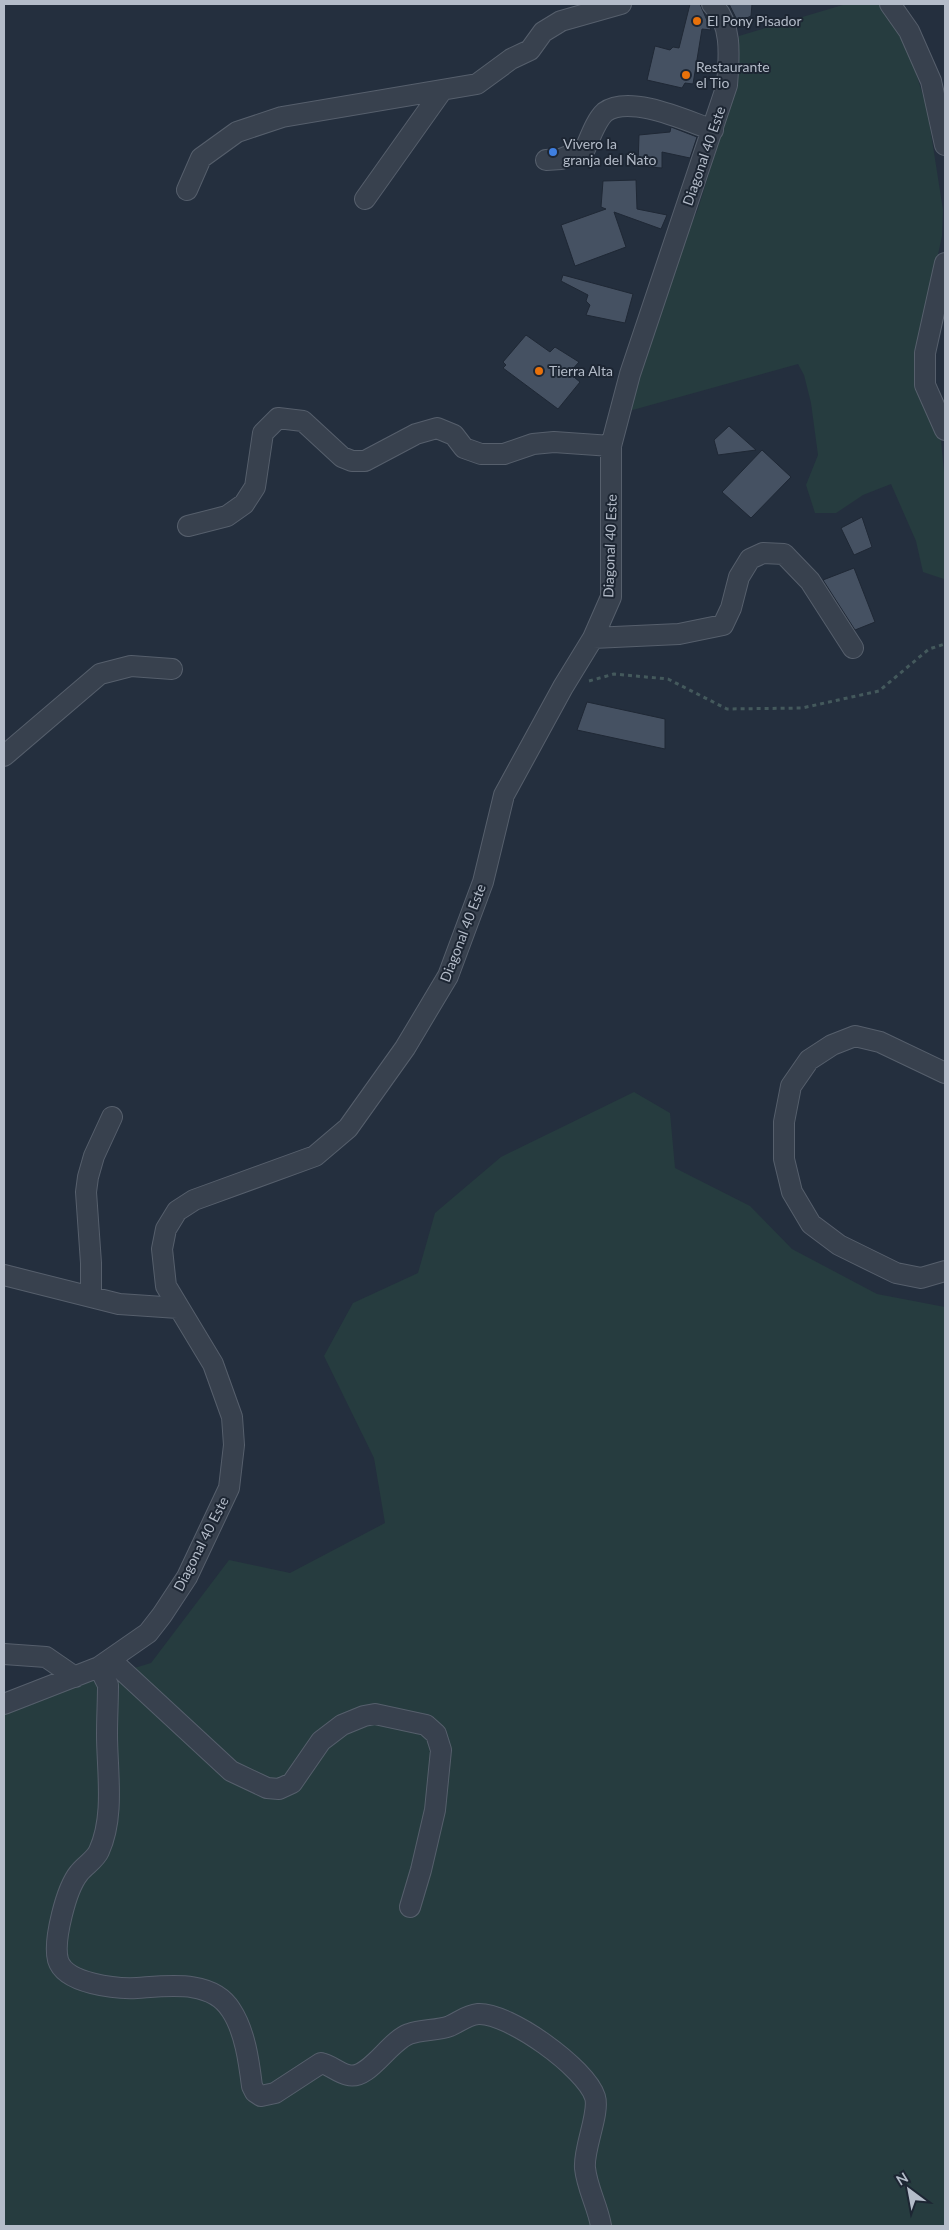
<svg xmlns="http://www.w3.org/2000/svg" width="949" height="2230" font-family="Lato,sans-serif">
	<rect width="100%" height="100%" fill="#242f3e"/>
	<path fill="#263c3f" d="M846 4H879L906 42 927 108 943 210 942 236 914 365 927 411 940 430 945 482 944 579 923 572 916 541 891 484 863 495 836 513H815L806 485 818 455 811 403 804 375 798 364 629 411 685 239 698 209 738 79 735 75 739 36Z
		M634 1092 670 1113 675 1168 750 1206 792 1249 877 1294 945 1307V2226H4V1713L54 1692 151 1663 229 1560 290 1573 385 1523 374 1458 324 1356 353 1303 418 1273 435 1213 501 1157Z"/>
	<path fill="#455162" stroke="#1f2835" d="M690 4H700L711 30 702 29 693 84 685 83 682 88 647 80 655 46 670 50 673 47 679 48Z
		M729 4H752L751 16 738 22Z
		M671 127 697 137 690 158 662 152V168L638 166 639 135 670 132Z
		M636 180 637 209 667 215 661 229 614 212 626 247 575 266 561 225 606 209 601 207 603 181Z
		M563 275 633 294 625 323 586 315 590 305 586 301 588 295 561 281Z
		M526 335 550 352 555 347 579 362 569 373 580 382 558 409 503 368 506 365 503 362Z
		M729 426 756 450 718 455 714 440Z
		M762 450 791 477 751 518 722 492Z
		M862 517 872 547 854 555 841 528Z
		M854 568 875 622 855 630 823 580Z
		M587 702 665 719V749L577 730Z"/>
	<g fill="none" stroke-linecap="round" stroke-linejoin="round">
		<defs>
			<path id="minor" d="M890 4 909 31 931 81 945 145
				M546 160 561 159 585 149C590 138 596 120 605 112 630 94 687 121 713 130
				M187 190 201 158 237 132 282 117 477 84 511 59 530 50 543 32 561 21 621 4
				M365 199 441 92
				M945 263 925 353V385L945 430
				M188 526 227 516 244 504 255 487 263 433 278 418 303 421 342 457 352 461H365L416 434 437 428 454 435 464 448 481 454H504L533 444 554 442 611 446
				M593 638 679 634 723 625 731 608 739 577 750 559 763 553 784 554 810 581 853 648
				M4 756 100 674 131 666 172 669
				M945 1073 880 1042 855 1036 832 1045 809 1060 791 1086 784 1122V1159L792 1192 811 1224 839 1245 896 1273 921 1278 945 1271
				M4 1275 119 1304 178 1308
				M91 1297V1263L86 1192 88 1177 94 1156 112 1117
				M4 1654 46 1657 75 1677
				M111 1660 231 1771 267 1788 279 1789 292 1783 321 1741 342 1725 364 1716 375 1714 426 1725 436 1734 441 1750 435 1810 421 1870 410 1907
				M99 1667 108 1685C108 1701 107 1718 107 1734 107 1771 115 1816 99 1851 95 1860 85 1865 79 1873 66 1889 53 1941 58 1960 65 1984 117 1989 137 1988 167 1986 212 1979 231 2010 245 2031 249 2062 252 2086L255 2092 261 2096 275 2093 321 2063C331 2065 338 2073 348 2075 368 2081 389 2041 409 2034 422 2029 437 2031 450 2026 459 2022 467 2015 478 2014 508 2012 586 2068 595 2097 600 2113 583 2149 585 2168 587 2188 598 2207 601 2226
				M4 1704 99 1667 148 1633 162 1615 187 1577 229 1488 234 1445 232 1417 213 1364 166 1286 162 1249 166 1229 177 1211 194 1200 315 1156 348 1128 405 1048 448 976 483 882 504 795 563 687 593 638 611 597V446L630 374 727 85C729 58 733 24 712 4"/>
		</defs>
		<use href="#minor" stroke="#565f6c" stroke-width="22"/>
		<path stroke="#44595c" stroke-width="3" stroke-dasharray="4 4" stroke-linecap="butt" d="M589 681 614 674 668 679 727 709 802 708 879 691 929 649 945 644"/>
		<use href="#minor" stroke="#38414e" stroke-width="20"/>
	</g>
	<g fill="#e8710a" stroke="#1d2633" stroke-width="2">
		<circle cx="697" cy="21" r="5"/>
		<circle cx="686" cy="75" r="5"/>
		<circle cx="539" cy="371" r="5"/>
	</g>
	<circle fill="#3f7fe0" stroke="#1d2633" stroke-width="2" cx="553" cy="152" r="5"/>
	<g text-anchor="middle" stroke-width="4" stroke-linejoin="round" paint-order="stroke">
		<g font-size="14" fill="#b4bcc9" stroke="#1d2633" text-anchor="start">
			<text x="707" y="26">El Pony Pisador</text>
			<text x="696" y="72">Restaurante<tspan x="696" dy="16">el Tio</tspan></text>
			<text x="563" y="149">Vivero la<tspan x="563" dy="16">granja del Ñato</tspan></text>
			<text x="549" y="376">Tierra Alta</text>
		</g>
		<g font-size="14" fill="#b4bcc9" stroke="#1d2633">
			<text transform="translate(704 156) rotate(-71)" y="5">Diagonal 40 Este</text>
			<text transform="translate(610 546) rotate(-88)" y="5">Diagonal 40 Este</text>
			<text transform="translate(463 933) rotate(-69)" y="5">Diagonal 40 Este</text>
			<text transform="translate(201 1544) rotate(-63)" y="5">Diagonal 40 Este</text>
		</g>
	</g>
	<rect width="949" height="2230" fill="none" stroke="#b4bcc9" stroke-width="10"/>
	<g transform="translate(909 2190) rotate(328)" stroke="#1d2633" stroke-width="4" paint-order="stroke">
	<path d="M0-4L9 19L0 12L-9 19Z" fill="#b4bcc9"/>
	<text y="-8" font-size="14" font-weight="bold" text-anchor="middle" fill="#b4bcc9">N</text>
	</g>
</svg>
